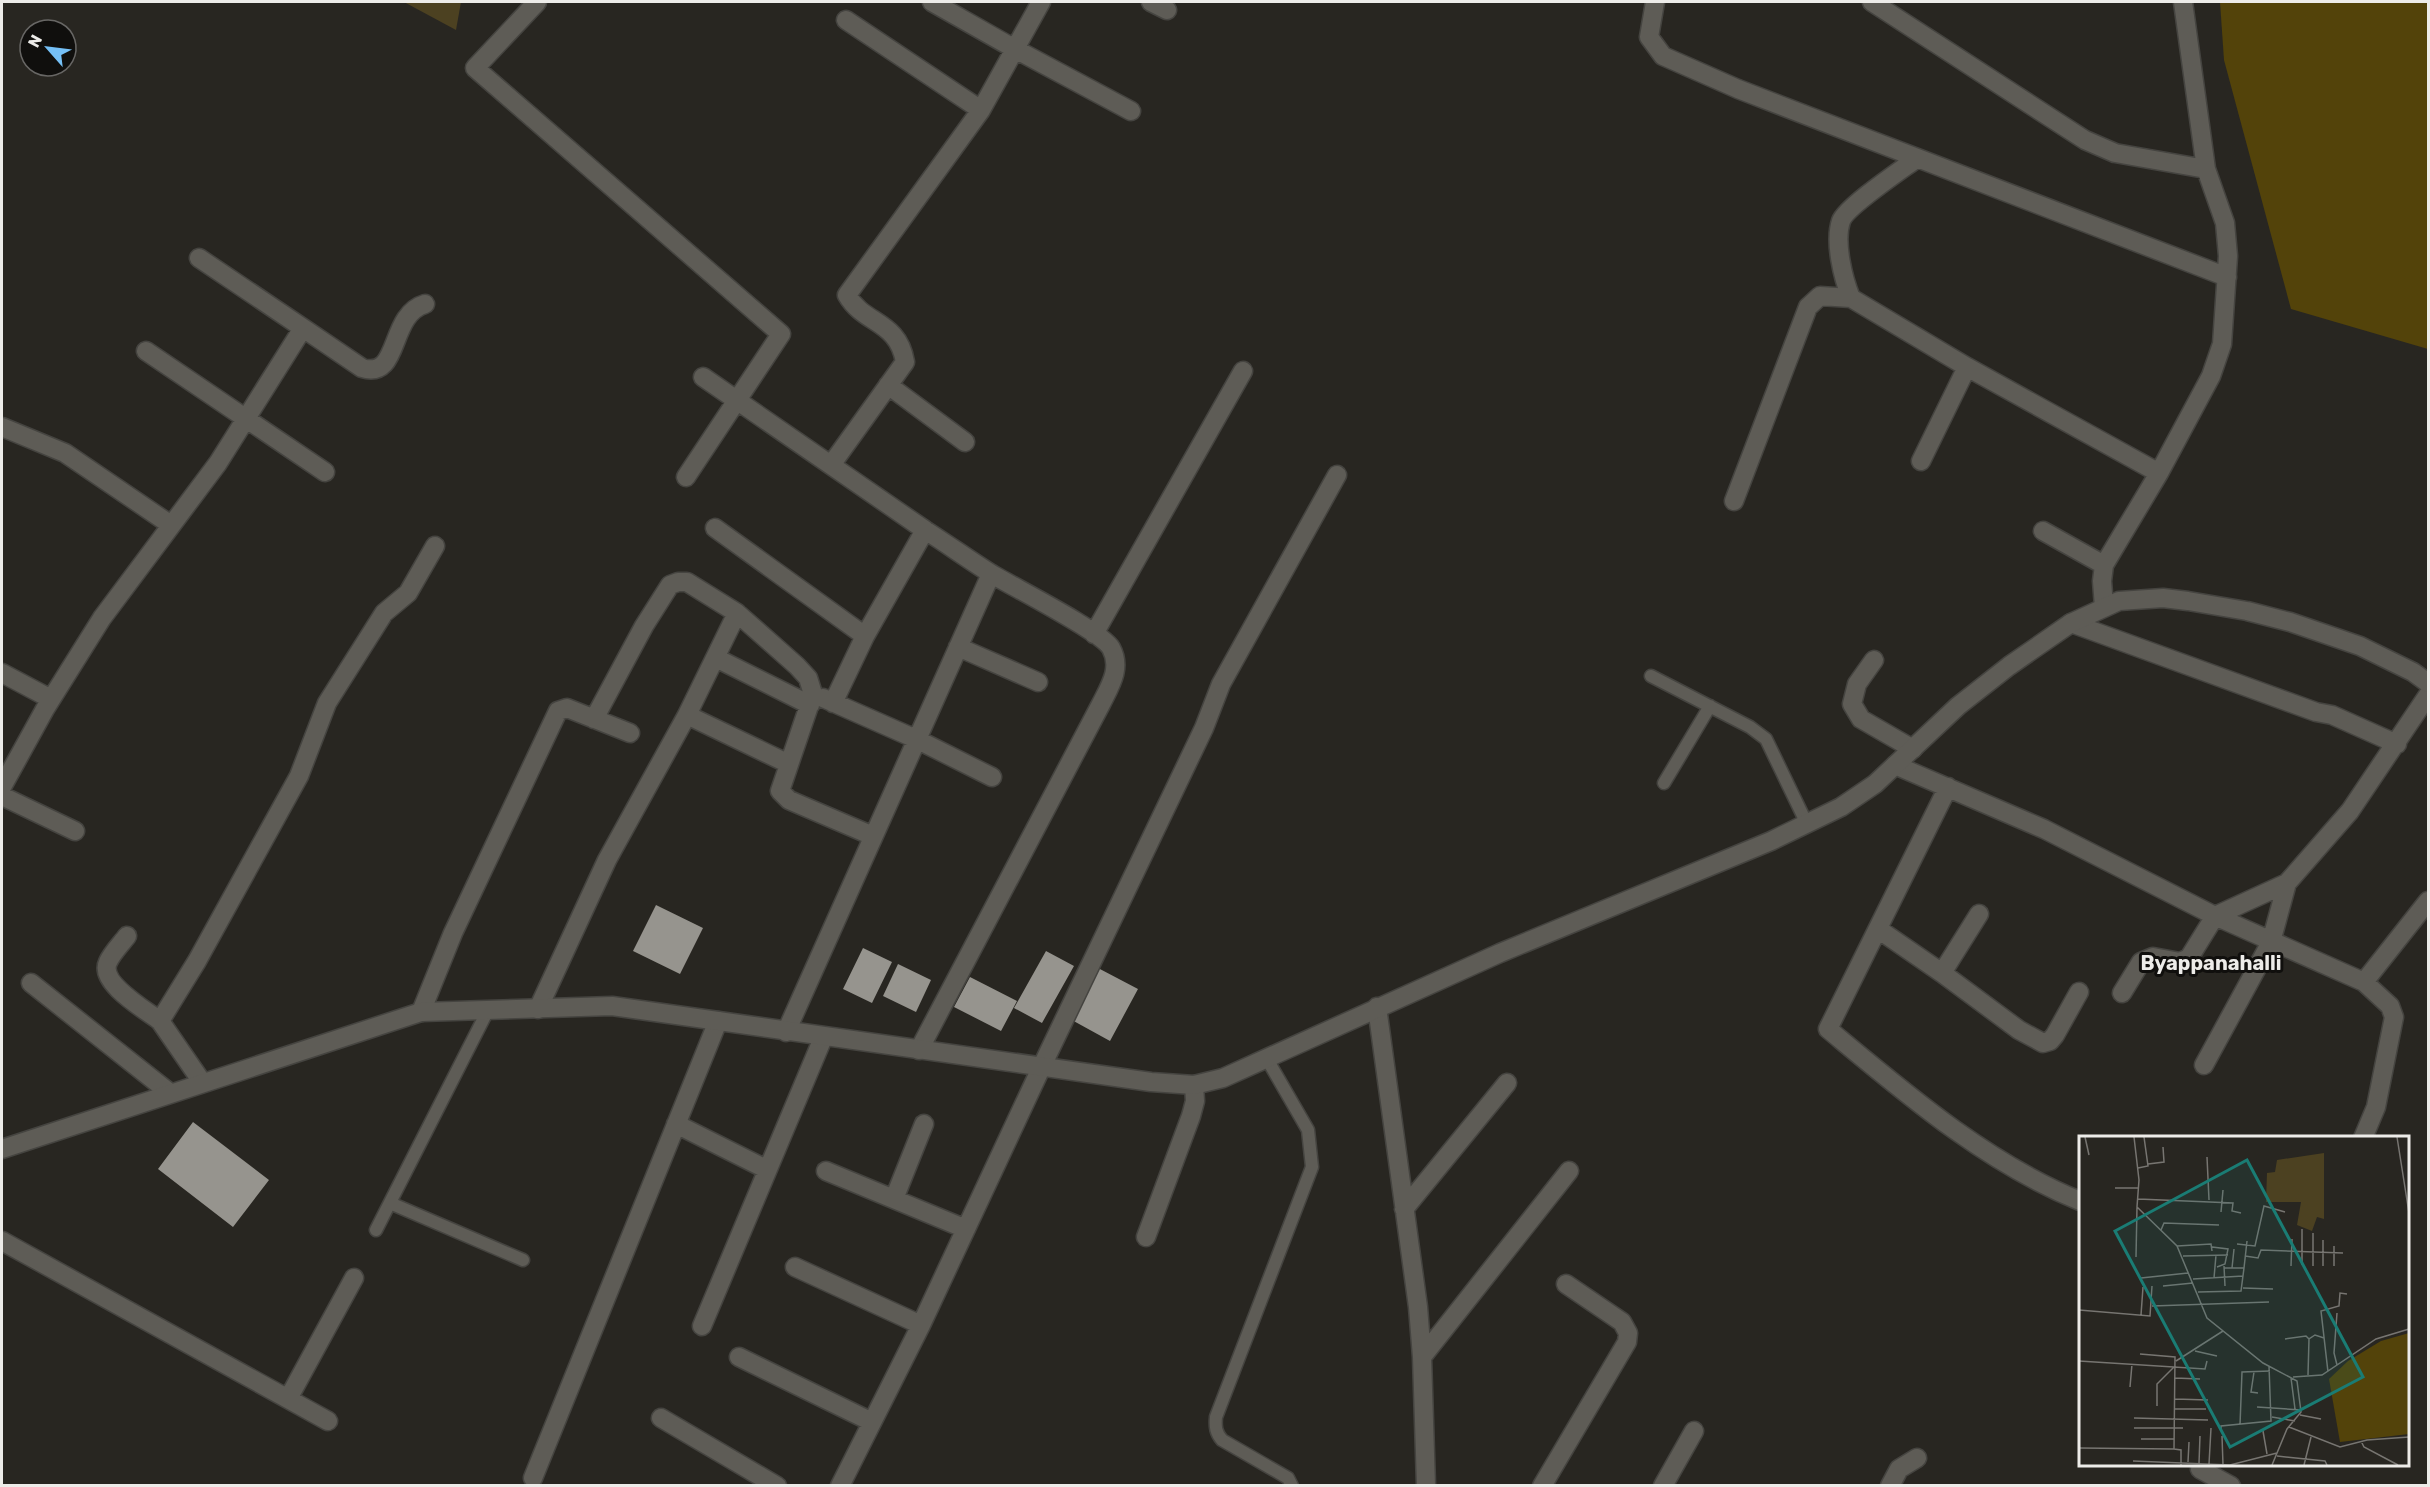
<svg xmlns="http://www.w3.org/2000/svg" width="2430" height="1487" font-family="Rubik,sans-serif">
	<rect width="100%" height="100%" fill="#282621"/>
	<path fill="#4c4121" d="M404 2H461L456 30Z"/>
	<path fill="#53430a" d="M2220 2H2428V349L2291 309 2224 60Z"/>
	<path fill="#96948e" d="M656 905 703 928 680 974 633 951Z
		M863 948 892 962 872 1003 843 989Z
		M1046 951 1074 966 1042 1023 1014 1008Z
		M898 964 931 980 916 1012 883 996Z
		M1098 968 1138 989 1110 1041 1070 1019Z
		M970 977 1017 1001 1001 1031 954 1007Z
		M193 1122 269 1180 233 1227 158 1169Z"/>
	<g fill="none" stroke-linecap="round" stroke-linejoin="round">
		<defs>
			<path id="lane" d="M1651 676 1750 727 1766 739 1807 824
				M1664 783 1710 706
				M1267 1059 1308 1130 1312 1167 1216 1417C1215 1427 1216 1433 1222 1440L1288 1478 1292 1486
				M390 1203 523 1260
				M376 1230 488 1010"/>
			<path id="street" d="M537 2 475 68 781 334 686 477
				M932 2 1015 49 1131 111
				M1151 2 1167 10
				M1655 2 1649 37 1663 56 1738 89 2227 277
				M1872 2 2085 140 2115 153 2206 169
				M846 20 981 110
				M1916 159C1901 170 1846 207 1841 221 1834 242 1843 278 1851 298L1967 367 2159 473
				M199 258 303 328
				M146 351 325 472
				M703 377 925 530 865 636 833 703
				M888 385 965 442
				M2 427 65 453 171 525
				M1921 461 1967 367
				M831 465 905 362C898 320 864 325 847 295L981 110 1041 2
				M1734 501 1808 307 1820 296 1851 298
				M715 528 865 636
				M2043 531 2104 565
				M2104 607 2102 581 2104 565 2159 473 2211 376 2222 344 2228 256 2225 223 2206 169 2183 2
				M2071 623 2316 712 2332 715 2397 744
				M1094 634 1243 371
				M958 647 1038 682
				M716 658 810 705
				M1874 660 1857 684 1852 704 1861 719 1913 749
				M2 673 51 699
				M823 698 916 739 992 777
				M687 715 789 764
				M594 719 644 626 670 585 678 582H687L737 613 797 666 808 678 813 694 780 791 789 800 873 836
				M1895 765 2044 829 2215 916 2364 982 2390 1006 2394 1017 2376 1107 2363 1138
				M2 787 45 709 102 618 218 463 303 328 362 368C401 380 388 315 425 304
				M1948 787 1828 1029C1905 1093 1986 1163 2080 1201
				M2 796 75 831
				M1878 929 1942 973 2019 1030 2043 1043 2050 1041 2055 1035 2079 992
				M127 936C121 944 112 953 108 962 98 983 146 1010 160 1021
				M1942 973 1979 914
				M2364 982 2428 901
				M31 983 170 1093
				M2122 993 2141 962 2153 957 2180 962 2189 958 2215 916 2287 883
				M1377 1007 1418 1307 1422 1357 1426 1486
				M538 1009 607 860 687 715 737 613
				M421 1012 453 933 558 711 567 708 630 733
				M786 1032 991 574
				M919 1050 1101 704C1110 686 1122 668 1111 648 1101 631 1013 587 990 573 968 559 947 544 925 530
				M2204 1065 2271 942 2287 883 2350 811 2428 695
				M202 1082 160 1021 197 961 299 776 327 703 384 613 408 593 435 546
				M676 1124 766 1169
				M826 1171 966 1229
				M894 1199 924 1124
				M1404 1209 1507 1083
				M1146 1237 1191 1116 1195 1101 1194 1085
				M2 1241 328 1421
				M795 1267 921 1325
				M702 1326 823 1038
				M739 1357 872 1422
				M1422 1357 1569 1171
				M288 1399 354 1278
				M661 1418 777 1486
				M2203 1464 2200 1469 2231 1486
				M533 1478 718 1021
				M840 1486 921 1325 1042 1066 1204 728 1221 684 1337 475
				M1542 1486 1627 1342 1628 1333 1622 1322 1566 1284
				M1663 1486 1694 1431
				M1890 1486 1899 1469 1917 1458"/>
			<path id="secondary" d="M2 1149 421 1012 612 1006 1151 1082 1194 1085 1223 1078 1500 953 1771 841 1841 807 1875 784 1958 706 2009 666 2071 623 2119 601 2163 598 2188 601 2247 611 2290 622 2360 646 2413 672 2428 683"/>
		</defs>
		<use href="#lane" stroke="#454440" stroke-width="15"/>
		<use href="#street" stroke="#454440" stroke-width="21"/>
		<use href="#secondary" stroke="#454440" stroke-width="21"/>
		<use href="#lane" stroke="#5e5c56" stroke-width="12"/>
		<use href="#street" stroke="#5e5c56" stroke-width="18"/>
		<use href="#secondary" stroke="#5e5c56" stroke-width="18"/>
	</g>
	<g text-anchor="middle" stroke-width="6" stroke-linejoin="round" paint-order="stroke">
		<g font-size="20" font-weight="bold" fill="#edece9" stroke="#100f0d">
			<text x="2211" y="970">Byappanahalli</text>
		</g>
	</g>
	<g transform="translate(2079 1136)">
		<rect width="330" height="330" fill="#282621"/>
		<path d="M245 17V83L238 81 233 95 218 89 222 66H187L188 37 196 36 198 24Z" fill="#4c4121"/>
		<path d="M330 197V298L261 306 250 243 269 225 302 205Z" fill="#53430a"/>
		<path fill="none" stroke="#777571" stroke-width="1.5" d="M6 1 10 19M55 1 60 44 58 71 98 110 128 182 184 227 218 245 222 276 208 293 193 329M318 1 330 77M128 21 130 64M69 28 85 26 84 11M59 32 69 30 65 1M36 52H59M59 63 154 67 153 75 162 77M142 76 144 54M82 94 85 87 140 89M234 97V130M244 104V130M158 108 176 110 185 70 206 76M98 110 132 108 133 115M255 110V130M133 111 149 113 146 128 138 131M104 120 149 119M166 120 179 122 182 114 264 117M57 121 58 71M223 129V93M145 130 146 150M212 130 213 103M145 132H165L168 105M153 132 155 113M62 142 109 137M135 142 137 119M114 143 164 140M84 150 114 147M164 152 194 153M119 156 162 155 165 132M73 170 190 166M0 174 71 180 73 150M62 179 64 151M206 203 227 200 230 203M116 215 138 220M61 218 96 221 95 313M0 225 126 233 128 225M97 225 144 195M258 229 255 217 258 177M175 236 172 256 179 257M249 236 242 175 260 170 261 157 268 158M229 239 230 203 236 199 245 202M214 241 243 239 297 203 330 193M96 242 121 243M212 242 216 273M51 251 53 228M96 263 129 264M78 270V248L95 231M178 271 222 274M96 273H127M221 279 242 283M193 281 216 285M55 282 129 284M161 289 163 236 191 235M210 291 261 311 288 304 330 301M55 292H104M142 295V290L192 285 190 230M184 295 188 318M143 300 144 329M62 303H95M282 305 285 311 319 329M0 312 95 313 102 314V329M198 320 246 325 248 329M54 325 151 329 198 317M109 326 110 306M120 327 121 300M130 328 132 292M225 329 232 301"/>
		<path fill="#1a7c74" fill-opacity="0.15" stroke="#1a7c74" stroke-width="3" d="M168 24 284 241 151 311 36 95Z"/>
		<rect width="330" height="330" fill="none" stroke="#edece9" stroke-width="3"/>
	</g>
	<rect width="2430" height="1487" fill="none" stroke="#edece9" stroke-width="6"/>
	<g transform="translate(48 48) rotate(298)"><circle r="28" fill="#100f0d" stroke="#686765" stroke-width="1.5"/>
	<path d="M0-4.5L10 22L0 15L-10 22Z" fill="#75c0f6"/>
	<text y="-9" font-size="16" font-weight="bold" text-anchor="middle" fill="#edece9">N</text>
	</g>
</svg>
